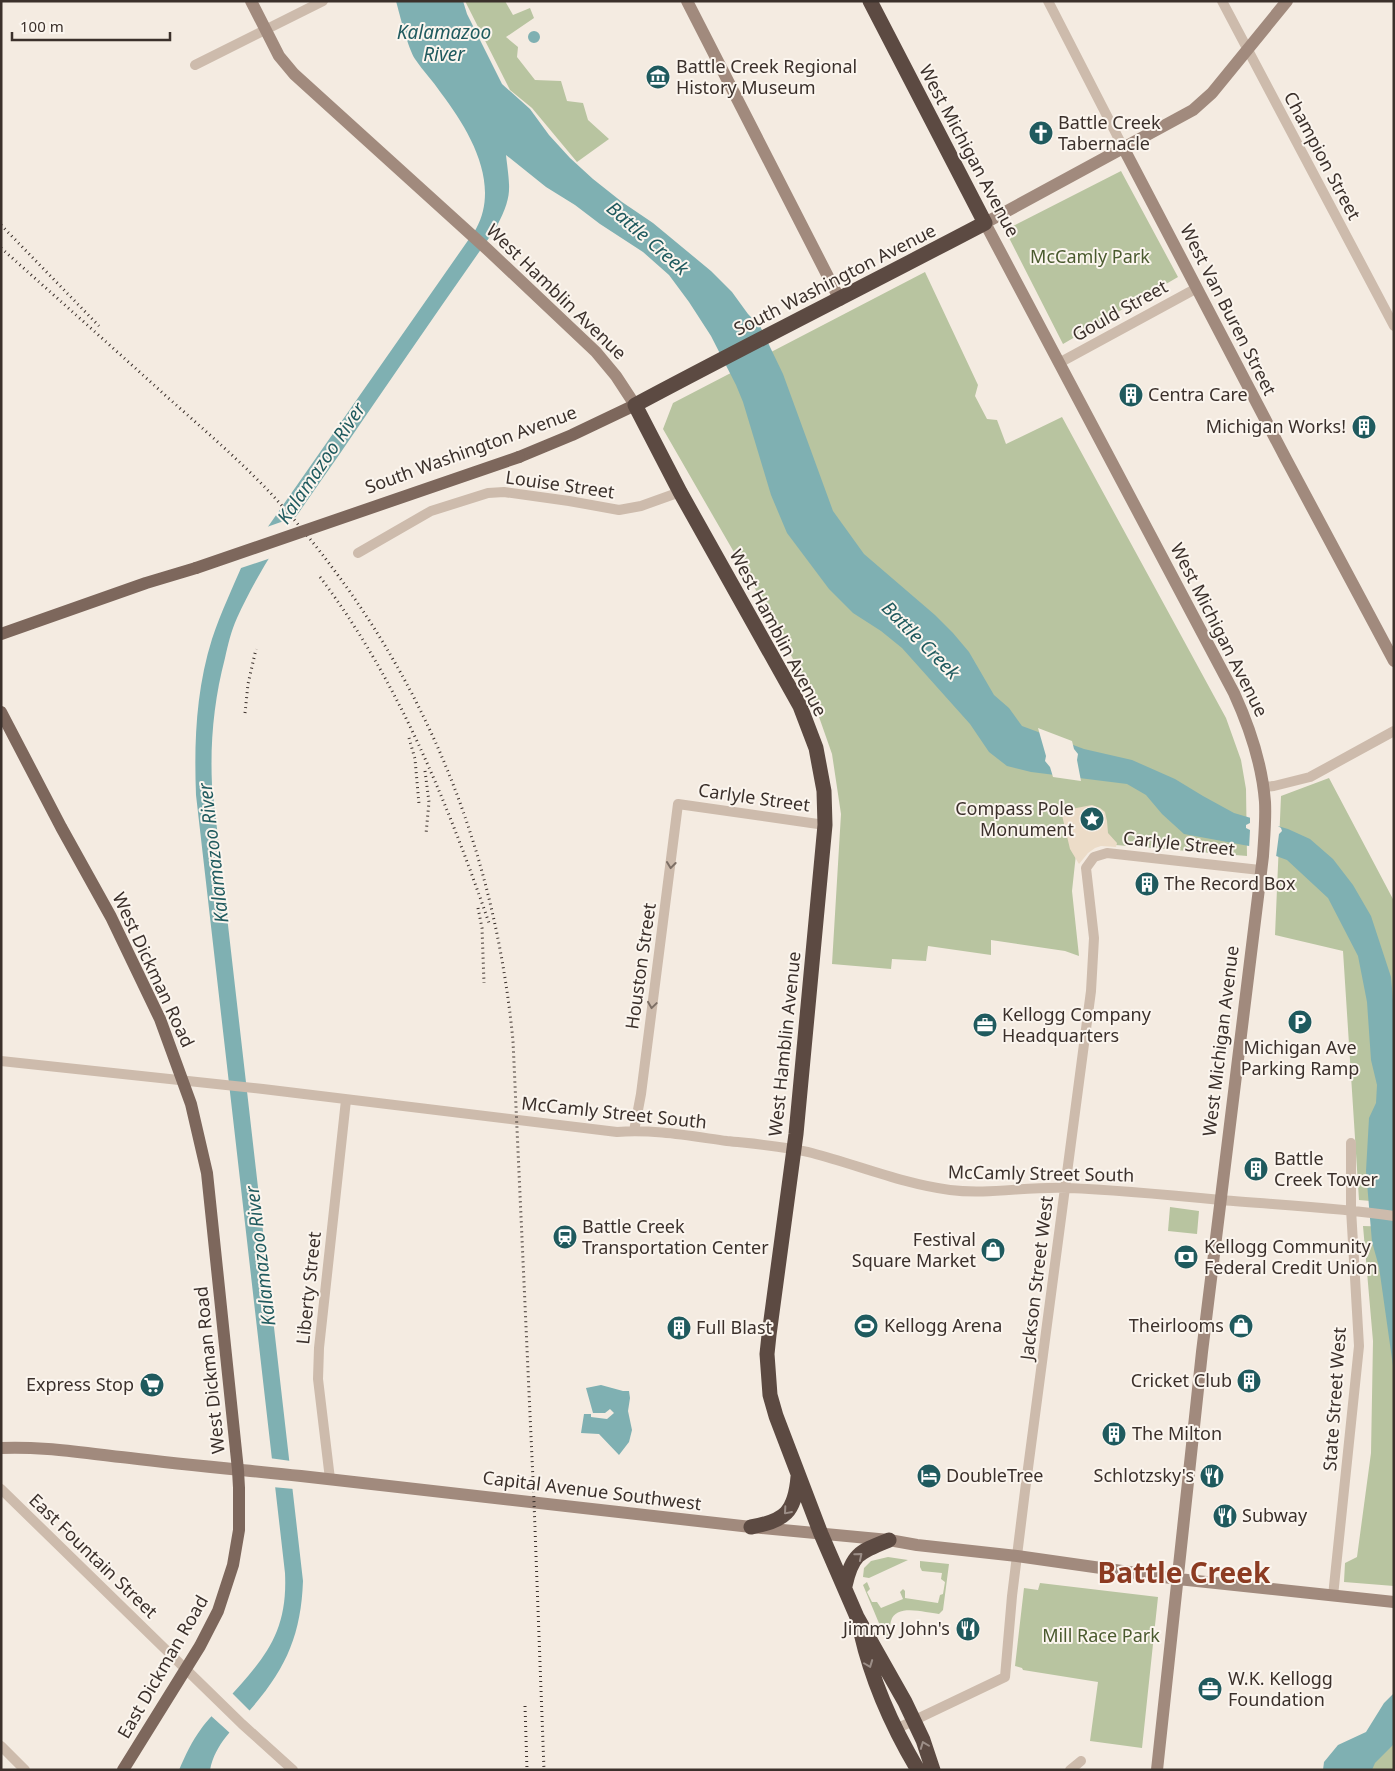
<svg xmlns="http://www.w3.org/2000/svg" width="1395" height="1771" font-family="'Noto Sans',sans-serif">
	<rect width="100%" height="100%" fill="#f4ebe1"/>
	<path fill="#b8c4a0" d="M465 1H505L513 15 530 8 534 18 506 37 518 47 517 57 535 80 561 81 567 101 583 103 588 120 609 139 577 162 532 108 510 90Z
		M1121 171 1178 277 1063 344 1005 230Z
		M925 272 978 385 975 396 987 419 997 420 1006 444 1062 417 1226 718 1241 760 1246 789 1247 856 1104 844 1076 854 1072 891 1079 956 1065 951 991 940V955L928 946 926 961 892 959 891 969 832 964 841 814 832 754 811 694 773 620 663 429 673 403Z
		M1329 778 1394 901V1203L1359 1200 1343 951 1275 935 1281 796Z
		M1170 1207 1199 1211 1197 1234 1168 1231Z
		M1363 1226 1394 1227V1586L1344 1582 1345 1563 1357 1557 1371 1453 1373 1341Z
		M888 1557 908 1560 869 1578 863 1577 864 1568 871 1561Z
		M920 1561 949 1564 943 1610 939 1614C926 1613 896 1603 891 1621 889 1628 891 1634 886 1640L863 1585 867 1582 870 1589 867 1592 872 1602H877L881 1608 903 1599 900 1592 903 1589 905 1591V1598L938 1603 940 1595 943 1594 945 1582 941 1579 942 1573 922 1571 920 1567Z
		M1040 1583 1158 1597 1142 1748 1090 1741 1098 1682 1023 1670 1022 1668 1015 1666 1024 1588 1038 1590Z
		M1394 1732V1770H1366Z"/>
	<path fill="#ecdcc8" d="M1092 805 1100 808 1105 812 1107 821 1108 833 1117 843 1116 847 1101 846 1095 848 1088 853 1079 864 1070 849 1061 811Z"/>
	<path fill="#7fb0b2" d="M396 1H463L467 14 502 84 530 109 549 135 570 158 593 179 622 202 653 223 711 271 732 292 748 314 760 326 783 374 833 511 864 554 935 615 953 633 969 652 994 695 1009 708 1022 726 1084 749 1132 760 1175 779 1203 796 1234 813 1288 829 1310 839 1333 859 1353 885 1371 916 1391 977 1394 1012V1373L1379 1267 1372 1242 1366 1171 1369 1118 1376 1103 1377 1085 1371 1060 1367 1002 1358 956 1328 898 1287 860 1249 846 1184 834 1162 814 1146 795 1127 784 1031 772 1007 766 989 752 970 724 902 648 881 631 853 613 829 589 787 533 771 495 743 402 736 385 711 336 689 302 669 275 643 252 600 224 575 205 546 187 506 155C510 190 513 195 496 228 443 303 391 379 339 455 303 507 263 560 237 618 231 631 228 645 225 658 214 700 210 742 212 785L303 1581C301 1635 286 1669 250 1710 234 1728 215 1744 210 1770H179C185 1756 192 1741 201 1729 207 1720 216 1712 224 1703 263 1660 288 1635 285 1573L196 795C194 742 196 690 212 639 221 612 233 587 244 561L476 229C501 183 469 130 441 93 433 81 423 71 415 59 408 48 400 16 396 1Z
		M528 37a6 6 0 1 1 12 0a6 6 0 1 1-12 0Z
		M601 1385 623 1391H629L630 1398 628 1411 632 1430 629 1442 619 1455 599 1434 581 1433 584 1414H591V1417L607 1419 614 1413 610 1409 605 1413H593L586 1388Z
		M1394 1693V1744L1375 1763 1372 1770H1323L1324 1762 1338 1745 1366 1732 1384 1703Z"/>
	<path fill="#f4ebe1" d="M301 515 274 557 238 569 242 559 264 528Z
		M1038 728 1072 741 1074 749 1078 754 1077 760 1081 781 1053 777 1050 767 1045 761 1046 756Z
		M1250 815 1278 824V826L1281 828 1282 831 1279 834 1276 857 1249 849 1250 830 1246 828V825L1250 823Z
		M269 1458 291 1461 294 1489 272 1487Z
		M231 1692 251 1712 231 1734 210 1715Z"/>
	<g fill="none" stroke-linecap="round" stroke-linejoin="round">
		<path stroke="#cdbbac" stroke-width="10" d="M1048 1 1124 149
			M1222 1 1394 326
			M195 65 323 1
			M1059 363 1197 288
			M358 553 431 511 488 493 504 492 569 501 619 510 641 506 680 492
			M1263 787 1274 786 1310 777 1394 731
			M1 1061 263 1089 617 1132C653 1129 690 1136 727 1141 755 1144 785 1146 812 1153 858 1165 903 1184 950 1190 989 1195 1028 1186 1068 1188 1119 1190 1170 1195 1221 1200 1279 1205 1336 1207 1394 1216
			M634 1131 641 1094 678 804 825 825
			M330 1479 318 1379 319 1348 346 1100
			M1 1489 242 1724 293 1770
			M1333 1596 1359 1346 1351 1209V1143
			M896 1729 1005 1677 1012 1596 1025 1491 1091 991 1094 938 1086 868 1094 857 1107 853 1260 870
			M1 1746 25 1770
			M1070 1770 1081 1761"/>
		<path stroke="#a18a7d" stroke-width="12" d="M251 1 279 56 294 74 487 249 596 352 616 376 635 405
			M687 1 840 300
			M1124 149 1286 459 1394 661
			M1 1448C44 1446 88 1454 130 1458 187 1465 244 1470 301 1476L751 1527 889 1540 917 1545 1017 1556 1178 1579 1394 1602
			M1157 1770 1202 1352 1263 856C1264 839 1266 820 1265 802 1262 763 1250 728 1234 693L985 223 1193 110 1212 93 1287 1"/>
		<path stroke="#7d675c" stroke-width="12" d="M519 457 572 435 635 405
			M1 634 146 583 196 568
			M1 712 61 827 111 917 160 1019 191 1104 207 1173 238 1470 239 1488V1530L233 1565 218 1611 200 1646 123 1770"/>
		<path stroke="#5c4a42" stroke-width="15" d="M870 1 985 223C869 284 751 343 635 405L680 492 800 706 816 748 824 791 825 825 796 1134 769 1335 767 1354 770 1395 776 1416 821 1534 857 1617 905 1702 923 1740 933 1770
			M751 1527C785 1521 795 1512 798 1477
			M845 1586C852 1554 859 1552 889 1540
			M861 1633C872 1681 893 1728 918 1770"/>
		<path stroke="#3b302b" stroke-width="3" stroke-dasharray="1 4" stroke-linecap="butt" d="M1 225 99 326
			M1 248C56 297 111 346 165 395 203 429 242 462 276 499 415 654 493 834 513 1041L534 1502 544 1770
			M320 577C398 680 447 802 489 923
			M245 713 248 684 256 649
			M409 738 415 759 419 804
			M425 771 429 802 426 834
			M478 908 482 928 484 983
			M525 1706 527 1770"/>
		<path stroke="#7d675c" stroke-width="12" d="M196 568 519 457"/>
	</g>
	<defs><path id="oneway-chevron" d="M-2-3.5L2.5 0L-2 3.5" fill="none" stroke-width="1.6" stroke-linecap="round" stroke-linejoin="round" transform="scale(1.25)"/></defs>
	<g stroke="#7d6f65">
		<use href="#oneway-chevron" transform="translate(671 865) rotate(97)"/>
		<use href="#oneway-chevron" transform="translate(652 1005) rotate(98)"/>
	</g>
	<g stroke="#9c8e87">
		<use href="#oneway-chevron" transform="translate(787 1511) rotate(131)"/>
		<use href="#oneway-chevron" transform="translate(859 1556) rotate(-40)"/>
		<use href="#oneway-chevron" transform="translate(869 1664) rotate(69)"/>
		<use href="#oneway-chevron" transform="translate(924 1745) rotate(-111)"/>
	</g>
	<defs>
		<symbol id="museum-disc" viewBox="-11 -11 22 22"><circle r="9.5" fill="#1f5a5e" stroke="#fbf5ee"/><path d="M0-6L6-3V-2H-6V-3ZM-5-1h2V3h-2ZM-1-1h2V3h-2ZM3-1h2V3H3ZM-6 4H6V6H-6Z" fill="#fff"/></symbol>
		<symbol id="church-disc" viewBox="-11 -11 22 22"><circle r="9.5" fill="#1f5a5e" stroke="#fbf5ee"/><path d="M-1.2-6h2.4v3.5h3.3v2.4h-3.3V6h-2.4V-.1h-3.3v-2.4h3.3Z" fill="#fff"/></symbol>
		<symbol id="building-disc" viewBox="-11 -11 22 22"><circle r="9.5" fill="#1f5a5e" stroke="#fbf5ee"/><path d="M-4-6H4V6H1V3H-1V6H-4ZM-2.5-4.3h1.7v1.8h-1.7ZM.8-4.3h1.7v1.8H.8ZM-2.5-1h1.7V.8h-1.7ZM.8-1h1.7V.8H.8Z" fill="#fff"/></symbol>
		<symbol id="sight-disc" viewBox="-11 -11 22 22"><circle r="9.5" fill="#1f5a5e" stroke="#fbf5ee"/><path d="M0-6L1.8-2.2L6-1.7L2.9 1.2L3.7 5.4L0 3.3L-3.7 5.4L-2.9 1.2L-6-1.7L-1.8-2.2Z" fill="#fff"/></symbol>
		<symbol id="parking-disc" viewBox="-11 -11 22 22"><circle r="9.5" fill="#1f5a5e" stroke="#fbf5ee"/><path d="M-3.5-5.5H1a3.5 3.5 0 0 1 0 7H-1V5.5H-3.5ZM-1-3.4V-.6H.8a1.4 1.4 0 0 0 0-2.8Z" fill="#fff"/></symbol>
		<symbol id="office-disc" viewBox="-11 -11 22 22"><circle r="9.5" fill="#1f5a5e" stroke="#fbf5ee"/><path d="M-6-3h4V-5.5h4V-3h4V5H-6ZM-1-4.5V-3h2v-1.5ZM-6 0V1H6V0Z" fill="#fff"/></symbol>
		<symbol id="station-disc" viewBox="-11 -11 22 22"><circle r="9.5" fill="#1f5a5e" stroke="#fbf5ee"/><path d="M-3-6H3Q5-6 5-4V2Q5 4 3 4L4.5 6H3L1.5 4h-3L-3 6H-4.5L-3 4Q-5 4-5 2V-4Q-5-6-3-6ZM-3.5-4v3h7v-3ZM-3.5 1v1.5H-2V1ZM2 1v1.5H3.5V1Z" fill="#fff"/></symbol>
		<symbol id="shop-disc" viewBox="-11 -11 22 22"><circle r="9.5" fill="#1f5a5e" stroke="#fbf5ee"/><path d="M-5-2.5h2.3a2.7 3.5 0 0 1 5.4 0H5L5.5 6h-11ZM-1.5-2.5h3a1.5 2.3 0 0 0-3 0Z" fill="#fff"/></symbol>
		<symbol id="bank-disc" viewBox="-11 -11 22 22"><circle r="9.5" fill="#1f5a5e" stroke="#fbf5ee"/><path d="M-6-4H6V4H-6ZM0-2.3a2.3 2.3 0 1 0 0 4.6a2.3 2.3 0 1 0 0-4.6Z" fill="#fff"/></symbol>
		<symbol id="stadium-disc" viewBox="-11 -11 22 22"><circle r="9.5" fill="#1f5a5e" stroke="#fbf5ee"/><path d="M0-5a6.5 5 0 1 0 0 10a6.5 5 0 1 0 0-10ZM-3.5-1.8h7v3.6h-7Z" fill="#fff"/></symbol>
		<symbol id="supermarket-disc" viewBox="-11 -11 22 22"><circle r="9.5" fill="#1f5a5e" stroke="#fbf5ee"/><path d="M-6-5.5h2.5l.6 2H6L4.5 2H-2.5L-4.4-4H-6ZM-1.5 3.2a1.3 1.3 0 1 0 .1 0ZM3 3.2a1.3 1.3 0 1 0 .1 0Z" fill="#fff"/></symbol>
		<symbol id="hotel-disc" viewBox="-11 -11 22 22"><circle r="9.5" fill="#1f5a5e" stroke="#fbf5ee"/><path d="M-6-4.5h1.5V1H6V5H4.5V3h-9V5H-6ZM-4 0a1.8 1.8 0 1 1 3.6 0ZM.5 0V-2.5h3Q6-2.5 6 0Z" fill="#fff"/></symbol>
		<symbol id="restaurant-disc" viewBox="-11 -11 22 22"><circle r="9.5" fill="#1f5a5e" stroke="#fbf5ee"/><path d="M-5-6h1v4h1v-4h1v4h1v-4h1v5L-1.5 .5V6h-2V.5L-5-1ZM5-6V6H3V1.5H1.5Q1.5-4 5-6Z" fill="#fff"/></symbol>
	</defs>
	<g fill-rule="evenodd">
		<use href="#museum-disc" x="644" y="63" width="28" height="28"/>
		<use href="#church-disc" x="1027" y="119" width="28" height="28"/>
		<use href="#building-disc" x="1117" y="381" width="28" height="28"/>
		<use href="#building-disc" x="1350" y="413" width="28" height="28"/>
		<use href="#sight-disc" x="1078" y="805" width="28" height="28"/>
		<use href="#building-disc" x="1133" y="870" width="28" height="28"/>
		<use href="#parking-disc" x="1286" y="1008" width="28" height="28"/>
		<use href="#office-disc" x="971" y="1011" width="28" height="28"/>
		<use href="#building-disc" x="1242" y="1155" width="28" height="28"/>
		<use href="#station-disc" x="551" y="1223" width="28" height="28"/>
		<use href="#shop-disc" x="979" y="1236" width="28" height="28"/>
		<use href="#bank-disc" x="1172" y="1243" width="28" height="28"/>
		<use href="#stadium-disc" x="852" y="1312" width="28" height="28"/>
		<use href="#shop-disc" x="1227" y="1312" width="28" height="28"/>
		<use href="#building-disc" x="665" y="1314" width="28" height="28"/>
		<use href="#building-disc" x="1235" y="1367" width="28" height="28"/>
		<use href="#supermarket-disc" x="138" y="1371" width="28" height="28"/>
		<use href="#building-disc" x="1100" y="1420" width="28" height="28"/>
		<use href="#hotel-disc" x="915" y="1462" width="28" height="28"/>
		<use href="#restaurant-disc" x="1198" y="1462" width="28" height="28"/>
		<use href="#restaurant-disc" x="1211" y="1502" width="28" height="28"/>
		<use href="#restaurant-disc" x="954" y="1615" width="28" height="28"/>
		<use href="#office-disc" x="1196" y="1675" width="28" height="28"/>
	</g>
	<g text-anchor="middle" stroke-width="4" stroke-linejoin="round" paint-order="stroke">
		<g font-size="18" fill="#3b302b" stroke="#fbf5ee" text-anchor="start">
			<text x="676" y="73">Battle Creek Regional<tspan x="676" dy="21">History Museum</tspan></text>
			<text x="1058" y="129">Battle Creek<tspan x="1058" dy="21">Tabernacle</tspan></text>
			<text x="1148" y="401">Centra Care</text>
			<text x="1346" y="433" text-anchor="end">Michigan Works!</text>
			<text x="1074" y="815" text-anchor="end">Compass Pole<tspan x="1074" dy="21">Monument</tspan></text>
			<text x="1164" y="890">The Record Box</text>
			<text x="1002" y="1021">Kellogg Company<tspan x="1002" dy="21">Headquarters</tspan></text>
			<text x="1300" y="1054" text-anchor="middle">Michigan Ave<tspan x="1300" dy="21">Parking Ramp</tspan></text>
			<text x="1274" y="1165">Battle<tspan x="1274" dy="21">Creek Tower</tspan></text>
			<text x="582" y="1233">Battle Creek<tspan x="582" dy="21">Transportation Center</tspan></text>
			<text x="976" y="1246" text-anchor="end">Festival<tspan x="976" dy="21">Square Market</tspan></text>
			<text x="1204" y="1253">Kellogg Community<tspan x="1204" dy="21">Federal Credit Union</tspan></text>
			<text x="884" y="1332">Kellogg Arena</text>
			<text x="1224" y="1332" text-anchor="end">Theirlooms</text>
			<text x="696" y="1334">Full Blast</text>
			<text x="1232" y="1387" text-anchor="end">Cricket Club</text>
			<text x="134" y="1391" text-anchor="end">Express Stop</text>
			<text x="1132" y="1440">The Milton</text>
			<text x="946" y="1482">DoubleTree</text>
			<text x="1194" y="1482" text-anchor="end">Schlotzsky's</text>
			<text x="1242" y="1522">Subway</text>
			<text x="950" y="1635" text-anchor="end">Jimmy John's</text>
			<text x="1228" y="1685">W.K. Kellogg<tspan x="1228" dy="21">Foundation</tspan></text>
		</g>
		<g font-size="18" fill="#3b302b" stroke="#fbf5ee">
			<text transform="translate(969 151) rotate(62)" y="6">West Michigan Avenue</text>
			<text transform="translate(1322 156) rotate(62)" y="6">Champion Street</text>
			<text transform="translate(835 280) rotate(-27)" y="6">South Washington Avenue</text>
			<text transform="translate(556 292) rotate(44)" y="6">West Hamblin Avenue</text>
			<text transform="translate(1228 310) rotate(63)" y="6">West Van Buren Street</text>
			<text transform="translate(1120 311) rotate(-29)" y="6">Gould Street</text>
			<text transform="translate(471 450) rotate(-20)" y="6">South Washington Avenue</text>
			<text transform="translate(560 485) rotate(8)" y="6">Louise Street</text>
			<text transform="translate(1219 630) rotate(63)" y="6">West Michigan Avenue</text>
			<text transform="translate(778 633) rotate(62)" y="6">West Hamblin Avenue</text>
			<text transform="translate(754 798) rotate(8)" y="6">Carlyle Street</text>
			<text transform="translate(1179 844) rotate(6)" y="6">Carlyle Street</text>
			<text transform="translate(641 966) rotate(-82)" y="6">Houston Street</text>
			<text transform="translate(153 970) rotate(65)" y="6">West Dickman Road</text>
			<text transform="translate(1221 1041) rotate(-83)" y="6">West Michigan Avenue</text>
			<text transform="translate(785 1044) rotate(-84)" y="6">West Hamblin Avenue</text>
			<text transform="translate(614 1113) rotate(6)" y="6">McCamly Street South</text>
			<text transform="translate(1041 1174) rotate(1)" y="6">McCamly Street South</text>
			<text transform="translate(1037 1278) rotate(-83)" y="6">Jackson Street West</text>
			<text transform="translate(309 1288) rotate(-84)" y="6">Liberty Street</text>
			<text transform="translate(210 1370) rotate(-96)" y="6">West Dickman Road</text>
			<text transform="translate(1335 1399) rotate(-86)" y="6">State Street West</text>
			<text transform="translate(592 1491) rotate(7)" y="6">Capital Avenue Southwest</text>
			<text transform="translate(93 1556) rotate(44)" y="6">East Fountain Street</text>
			<text transform="translate(163 1667) rotate(-60)" y="6">East Dickman Road</text>
		</g>
		<g font-size="18" fill="#4a5a2e" stroke="#fbf5ee">
			<text x="1090" y="263">McCamly Park</text>
			<text x="1101" y="1642">Mill Race Park</text>
		</g>
		<g font-size="19" font-style="italic" fill="#1f5a5e" stroke="#fbf5ee">
			<text x="444" y="39">Kalamazoo<tspan x="444" dy="22">River</tspan></text>
			<text transform="translate(648 238) rotate(41)" y="7">Battle Creek</text>
			<text transform="translate(321 463) rotate(-56)" y="7">Kalamazoo River</text>
			<text transform="translate(921 640) rotate(45)" y="7">Battle Creek</text>
			<text transform="translate(213 853) rotate(-97)" y="7">Kalamazoo River</text>
			<text transform="translate(260 1256) rotate(-97)" y="7">Kalamazoo River</text>
		</g>
		<g font-size="28" font-weight="bold" fill="#8c3b22" stroke="#fbf5ee">
			<text x="1184" y="1583">Battle Creek</text>
		</g>
	</g>
	<rect width="1395" height="1771" fill="none" stroke="#3b302b" stroke-width="5"/>
	<path d="M12 32v8h158v-8" fill="none" stroke="#3b302b" stroke-width="2.5"/>
	<text x="20" y="32" font-size="15" fill="#3b302b" stroke="#fbf5ee" stroke-width="4" paint-order="stroke">100 m</text>
</svg>
